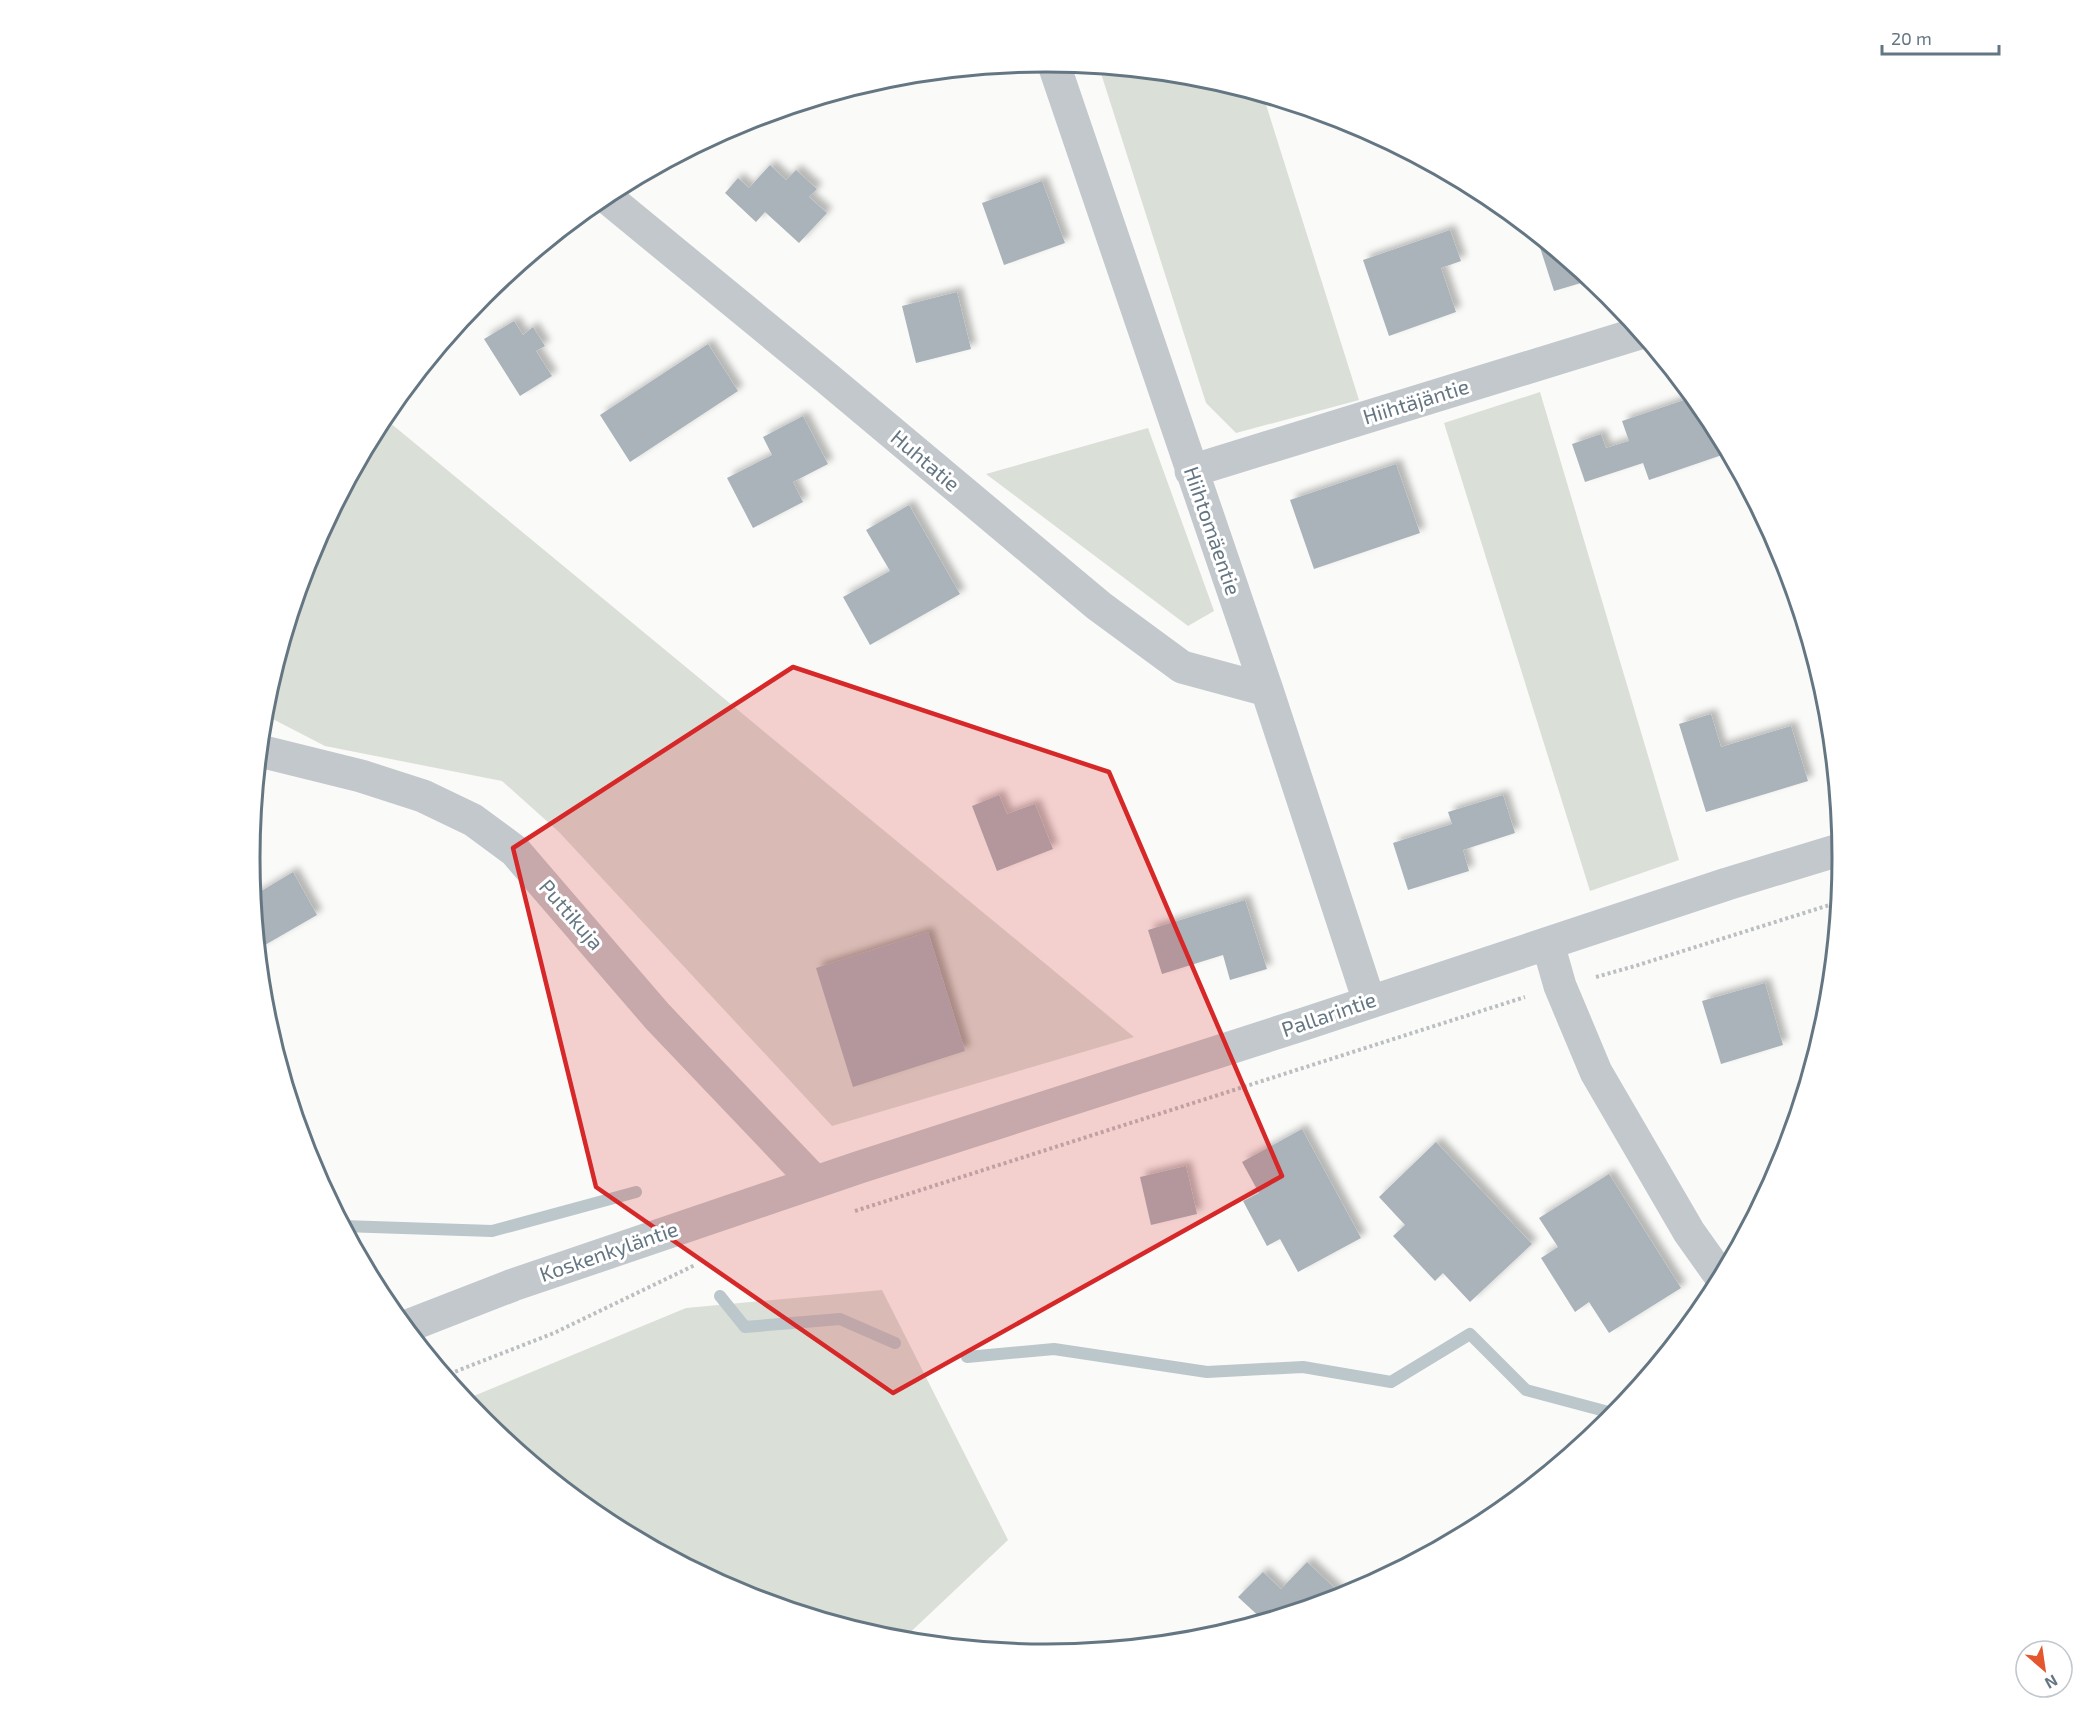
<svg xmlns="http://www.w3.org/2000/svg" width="2092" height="1717" font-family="'Exo 2',sans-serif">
	<defs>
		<filter id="shadow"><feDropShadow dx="5.5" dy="-5.5" stdDeviation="3" flood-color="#0004"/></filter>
	</defs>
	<rect width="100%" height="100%" fill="#fafaf8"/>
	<path fill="#dadfd7" d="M1099 67 1202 77 1263 95 1359 400 1236 433 1206 403Z
		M1540 392 1679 860 1590 891 1444 423Z
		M383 417 1134 1037 832 1126 559 832 502 781 325 746 263 714 264 703 310 553Z
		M1148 428 1214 611 1188 626 986 474Z
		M882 1290 1008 1540 901 1641 890 1640 741 1595 603 1521 482 1422 464 1400 686 1308Z"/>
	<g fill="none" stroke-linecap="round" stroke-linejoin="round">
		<path stroke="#bbc7cb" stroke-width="12" d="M343 1226 492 1231 636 1192
			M720 1296 745 1327 840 1319 895 1343
			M967 1357 1054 1349 1207 1372 1303 1367 1391 1382 1470 1334 1526 1390 1616 1414"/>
	</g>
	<path fill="#aab3b9" filter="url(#shadow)" d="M770 165 786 180 796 170 817 189 809 197 827 213 799 243 765 212 756 222 725 193 738 178 749 188Z
		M1042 181 1065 243 1004 265 982 203Z
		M1450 230 1461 261 1441 268 1456 312 1389 336 1363 260Z
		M1536 235 1589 278 1591 280 1554 291Z
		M957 292 971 349 916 363 902 306Z
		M514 321 523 335 533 327 545 346 536 351 552 376 520 396 484 339Z
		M708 344 738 391 630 462 600 415Z
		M1693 397 1710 418 1722 455 1649 480 1643 463 1585 482 1572 444 1601 434 1606 448 1629 441 1622 421Z
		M803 416 828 464 793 482 803 502 753 528 727 478 772 455 763 437Z
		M1396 464 1420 533 1314 569 1290 500Z
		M909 505 960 594 870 645 843 597 890 571 866 530Z
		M1711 714 1721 747 1791 726 1808 781 1706 812 1679 724Z
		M999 795 1007 814 1035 804 1053 849 997 871 972 806Z
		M1503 795 1515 833 1463 850 1469 871 1408 890 1393 843 1452 824 1448 812Z
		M293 872 317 915 258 949 253 896Z
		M1245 900 1267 969 1230 980 1223 955 1162 974 1148 930Z
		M928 932 965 1051 853 1087 816 968Z
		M1765 983 1783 1045 1721 1064 1702 1001Z
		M1302 1129 1361 1238 1298 1272 1280 1239 1267 1246 1243 1201 1259 1193 1242 1162Z
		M1436 1142 1532 1244 1470 1302 1443 1273 1435 1281 1393 1236 1405 1225 1379 1197Z
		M1186 1166 1197 1214 1151 1225 1140 1177Z
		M1609 1174 1681 1288 1609 1333 1589 1302 1575 1312 1541 1258 1558 1247 1539 1218Z
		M1307 1562 1340 1593 1333 1600 1264 1621 1238 1597 1263 1572 1281 1589Z"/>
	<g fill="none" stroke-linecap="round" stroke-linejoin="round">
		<path stroke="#bbbfc2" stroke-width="4" stroke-dasharray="3 3" stroke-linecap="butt" d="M1596 977 1635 966 1839 902
			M855 1211 1525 997
			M444 1376 554 1333 695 1265"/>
		<path stroke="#c3c8cc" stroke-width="33" d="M1053 62 1267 690 1369 1001
			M604 195 828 379 1099 606 1182 667 1267 690
			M1191 471 1640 333
			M260 751 361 776 423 796 473 820 515 851 657 1016 815 1182
			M1548 944 1560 986 1596 1072 1689 1232 1721 1277
			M405 1327 513 1285 860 1167 1304 1024 1727 884 1842 849"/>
	</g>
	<path fill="#d62828" fill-opacity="0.2" stroke="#d62828" stroke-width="4.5" stroke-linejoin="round" d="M793 667 1109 772 1282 1176 893 1393 596 1187 513 848Z"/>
	<g text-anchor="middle" stroke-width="6" stroke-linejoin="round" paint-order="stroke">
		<g font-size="21" fill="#657683" stroke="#fff">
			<text transform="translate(1416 402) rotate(-17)" y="7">Hiihtäjäntie</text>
			<text transform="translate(925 461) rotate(40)" y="7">Huhtatie</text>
			<text transform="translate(1212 531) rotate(71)" y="7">Hiihtomäentie</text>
			<text transform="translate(571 915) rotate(49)" y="7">Puttikuja</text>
			<text transform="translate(1329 1015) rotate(-19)" y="7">Pallarintie</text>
			<text transform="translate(609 1252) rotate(-19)" y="7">Koskenkyläntie</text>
		</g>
	</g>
	<path d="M0 0H2092V1717H0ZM260 858a786 786 0 1 1 1572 0a786 786 0 1 1-1572 0Z" fill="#fff" fill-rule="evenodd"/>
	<path fill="none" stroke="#657683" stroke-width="3" d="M260 858a786 786 0 1 1 1572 0a786 786 0 1 1-1572 0Z"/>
	<g transform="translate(2044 1669) rotate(151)"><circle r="28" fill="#ffffff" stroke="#c1c8cd" stroke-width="1.5"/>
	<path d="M0-4.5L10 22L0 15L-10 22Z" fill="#e4572e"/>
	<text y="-9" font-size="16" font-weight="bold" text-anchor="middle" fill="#657683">N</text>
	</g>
	<path d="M1882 45v9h117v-9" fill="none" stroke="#657683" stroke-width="3"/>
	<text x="1891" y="45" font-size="18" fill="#657683" stroke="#ffffff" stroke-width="4.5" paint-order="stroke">20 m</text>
</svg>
